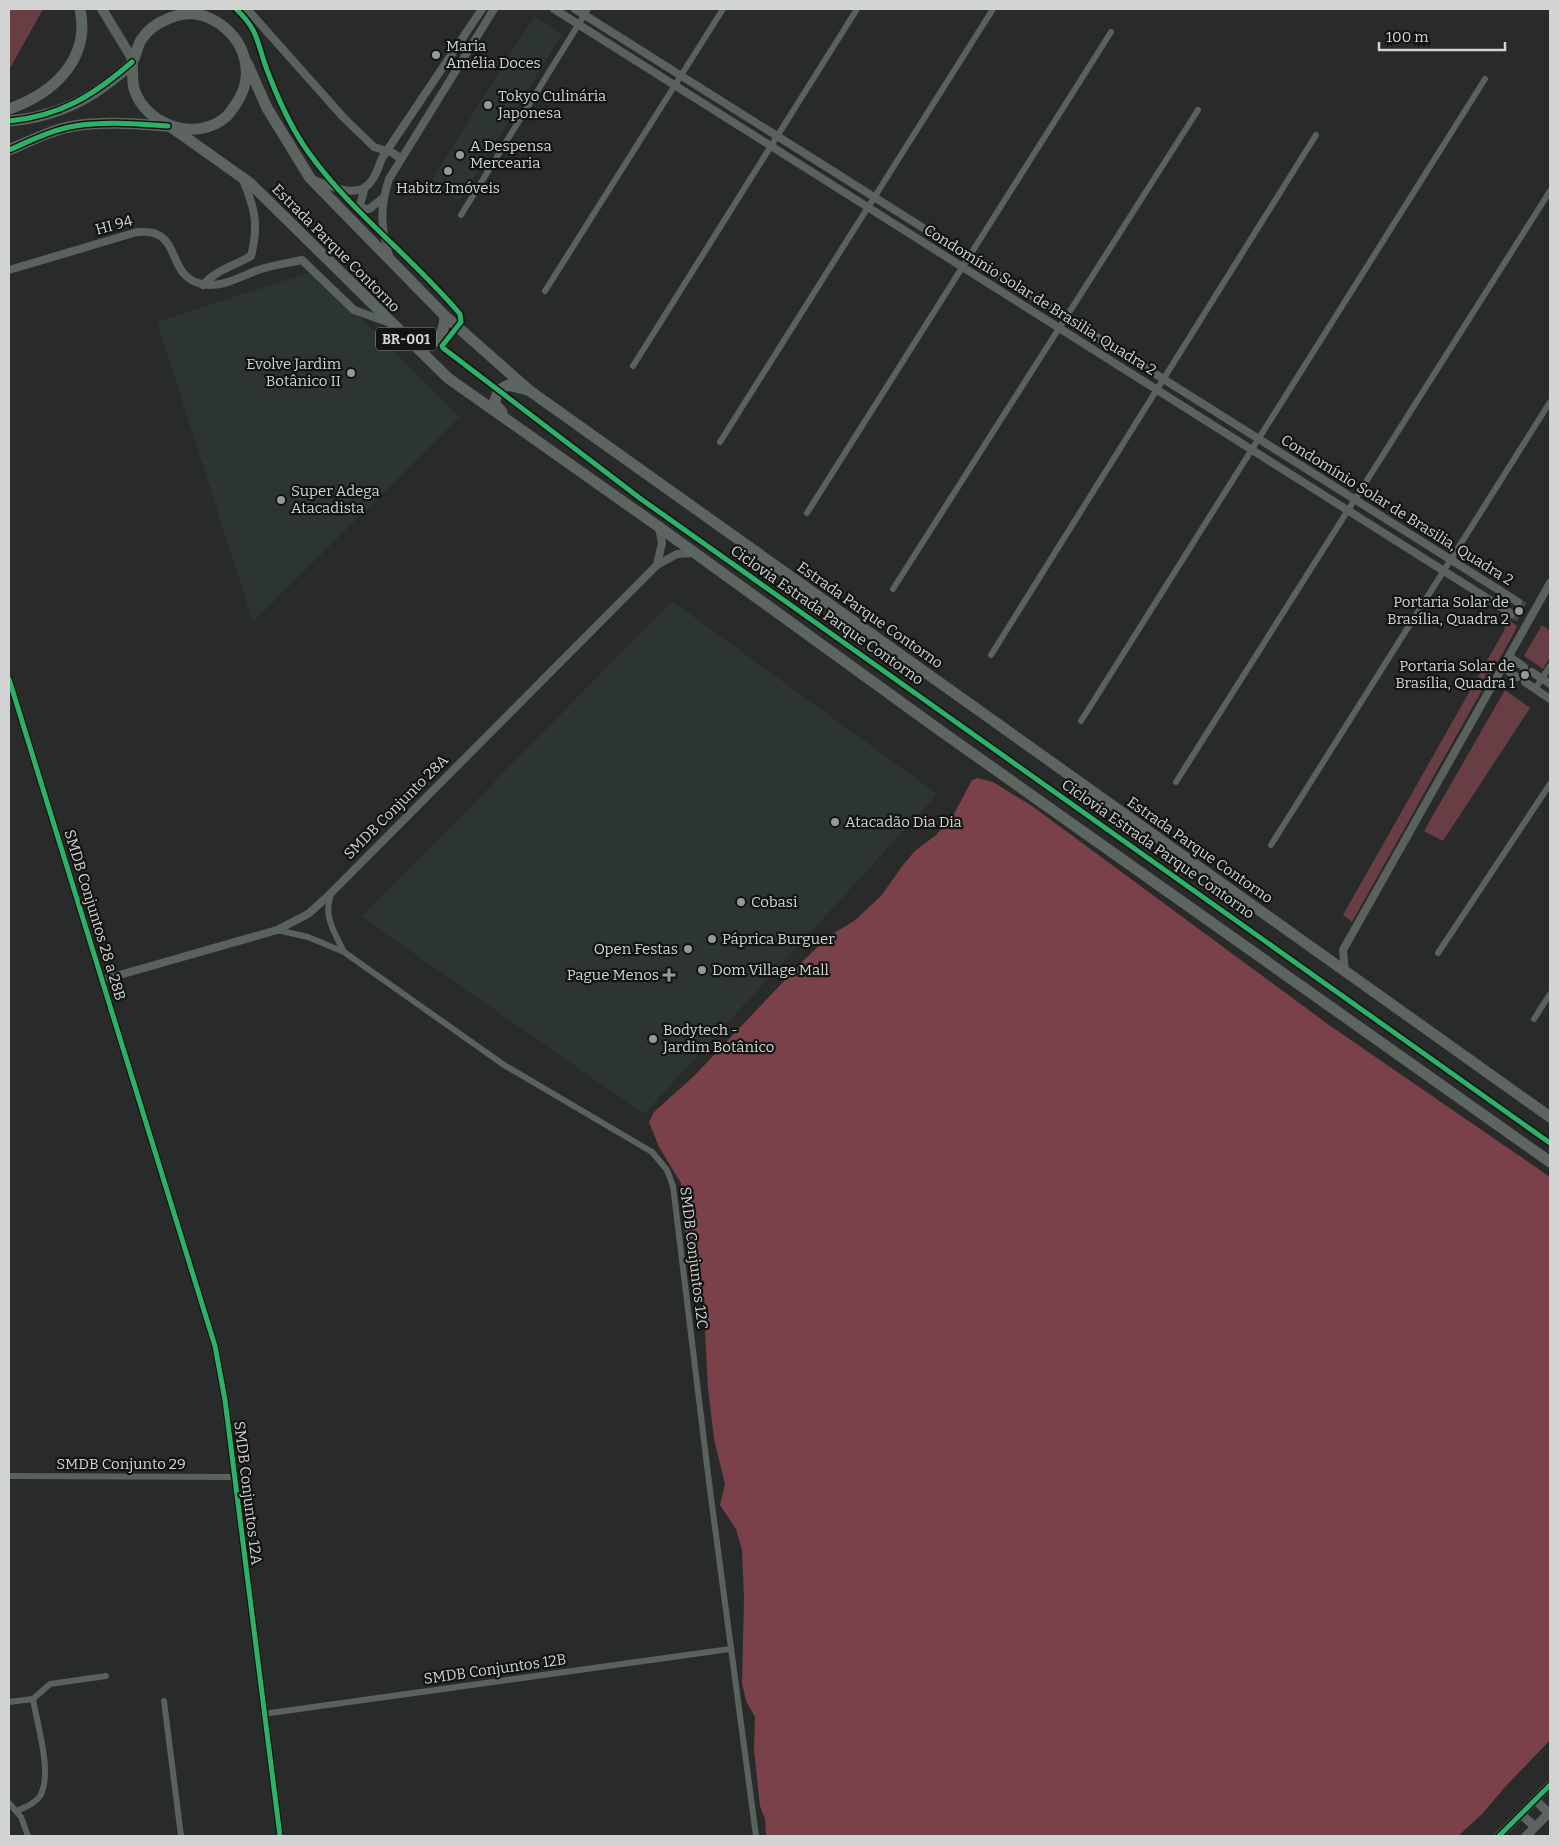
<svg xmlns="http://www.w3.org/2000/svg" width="1559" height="1845" font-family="Bitter,serif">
	<rect width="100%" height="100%" fill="#292b2a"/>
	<path fill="#2d3530" d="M534 16 562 34 460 201 430 183Z
		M314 271 459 417 253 622 157 322Z
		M672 601 937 794 644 1114 362 917Z"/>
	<path fill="#693d44" d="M9 9H43L9 70Z
		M1502 615 1517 626 1514 633 1352 922 1343 915 1505 629Z
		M1542 625 1550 631V657L1543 669 1524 656Z
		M1505 690 1530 708 1443 841 1424 831Z"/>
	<path fill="#7a414a" d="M977 778 993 782 1032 806 1329 1025 1550 1177V1740L1506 1786 1482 1814 1458 1836H766L765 1819 760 1806 754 1750 755 1717 746 1701 742 1683 744 1598 742 1550 736 1529 720 1505 725 1484 714 1439 708 1388 704 1311 698 1268 693 1248 686 1237 681 1183 659 1147 649 1122 654 1112 694 1076 803 961 829 936 854 921 881 896 903 865 915 851 936 835 954 814 972 780Z"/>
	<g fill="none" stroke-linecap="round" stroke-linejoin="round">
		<path stroke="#424443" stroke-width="8" stroke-dasharray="8 4" stroke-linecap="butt" d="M1518 602 1527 608
			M1512 614 1520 619"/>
		<path stroke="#59625c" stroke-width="6" d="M461 215 588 9
			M545 291 723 9
			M633 366 857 9
			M720 442 993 9
			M807 513 1111 32
			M893 589 1198 110
			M991 655 1316 135
			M1535 689 1550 666
			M1081 721 1485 79
			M1176 782 1550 191
			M1271 845 1550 402
			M332 893C322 914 334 932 344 952
			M277 930 308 937 344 952 504 1065 652 1152 667 1170 673 1186 710 1490 756 1836
			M1438 953 1550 784
			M1534 1019 1550 994
			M9 1476 233 1477
			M164 1701 181 1836
			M9 1702 33 1699 50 1684 106 1676
			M263 1714 730 1649
			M9 1803 21 1817 28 1836
			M17 1811C25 1807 35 1804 40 1796 53 1774 37 1724 33 1699"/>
		<path stroke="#59625c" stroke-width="8" d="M247 9 343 117 374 147 393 153 401 159
			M554 9 1512 614
			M575 9 1518 602
			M314 180C330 186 359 201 372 180 377 174 379 165 382 158L482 9
			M365 187 360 205 364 209H369L382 199
			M390 259C381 228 379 210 389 179L494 9
			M9 270 137 232C185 228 163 275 202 284 221 289 243 275 261 269 274 265 288 263 302 260L354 310 390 323
			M203 285C216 270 234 266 251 256 259 225 255 209 243 180
			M657 565 662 543 659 527
			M1510 657 1524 667
			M1504 668 1517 677
			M1532 672 1550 684
			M9 679 215 1346 225 1400 280 1836
			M1525 682 1550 699
			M1345 972 1343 950 1550 583
			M102 980 277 930 308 914 326 898 657 565 677 554 694 553"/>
		<path stroke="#5b645e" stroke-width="9" d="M1535 1800 1549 1813
			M1521 1814 1535 1827
			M1499 1836 1550 1785
			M1526 1836 1550 1812"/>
		<path stroke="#59625d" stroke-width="10" d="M102 9 133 60"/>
		<path stroke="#5c655f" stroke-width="11" d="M247 63 267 108 310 178 445 316 530 391 1550 1117
			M9 109C52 94 91 60 80 9
			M9 121C43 118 76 107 104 86 112 80 127 70 133 61 136 55 137 47 141 40 153 21 183 9 204 16 241 29 259 70 236 104 233 108 230 113 227 116 197 143 146 126 134 89 132 81 133 70 132 62
			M171 127 250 183 448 378 659 527 938 729 1550 1162
			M9 150C30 141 51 130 74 126 105 121 136 124 167 126
			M409 341C432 347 444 342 445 316
			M502 412 494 403 499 390 508 385 528 390"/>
		<defs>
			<path id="cycleway" d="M236 9C261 32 257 47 269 75 279 101 293 131 309 153 352 213 412 257 460 314L461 322 442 346 443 348 641 499 1550 1143
				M9 121C61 116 94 95 132 62
				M9 150C30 141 51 130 75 126 106 121 137 124 168 126
				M9 679 215 1346 225 1400 280 1836
				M1499 1836 1550 1785"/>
		</defs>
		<use href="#cycleway" stroke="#121412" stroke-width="8"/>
		<use href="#cycleway" stroke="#2db169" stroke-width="5"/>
	</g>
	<g fill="#969997" stroke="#121412" stroke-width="2">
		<circle cx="436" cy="55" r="5"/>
		<circle cx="488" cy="105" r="5"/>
		<circle cx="460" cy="155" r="5"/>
		<circle cx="448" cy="171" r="5"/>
		<circle cx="351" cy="373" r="5"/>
		<circle cx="281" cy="500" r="5"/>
		<circle cx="1519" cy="611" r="5"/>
		<circle cx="1525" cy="675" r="5"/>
		<circle cx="835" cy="822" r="5"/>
		<circle cx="741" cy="902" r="5"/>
		<circle cx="712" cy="939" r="5"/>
		<circle cx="688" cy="949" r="5"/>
		<circle cx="702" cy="970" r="5"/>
		<path d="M666.5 967.5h5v5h5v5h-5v5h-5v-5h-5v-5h5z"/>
		<circle cx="653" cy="1039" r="5"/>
	</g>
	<g text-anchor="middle" stroke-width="4.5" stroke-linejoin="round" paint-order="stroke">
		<rect fill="#121412" stroke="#989a98" stroke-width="1" x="376" y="327.5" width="60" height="23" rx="4"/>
		<g font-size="14" font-weight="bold" fill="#d1d4d2">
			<text x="406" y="344">BR-001</text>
		</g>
		<g font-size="15" fill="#d1d4d2" stroke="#121412" text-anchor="start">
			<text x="446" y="51">Maria<tspan x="446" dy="17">Amélia Doces</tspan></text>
			<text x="498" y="101">Tokyo Culinária<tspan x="498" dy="17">Japonesa</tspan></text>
			<text x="470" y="151">A Despensa<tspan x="470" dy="17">Mercearia</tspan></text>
			<text x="448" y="193" text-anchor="middle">Habitz Imóveis</text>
			<text x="341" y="369" text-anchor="end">Evolve Jardim<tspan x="341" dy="17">Botânico II</tspan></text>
			<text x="291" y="496">Super Adega<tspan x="291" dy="17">Atacadista</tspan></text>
			<text x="1509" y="607" text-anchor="end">Portaria Solar de<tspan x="1509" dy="17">Brasília, Quadra 2</tspan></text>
			<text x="1515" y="671" text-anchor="end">Portaria Solar de<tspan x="1515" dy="17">Brasília, Quadra 1</tspan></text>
			<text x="845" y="827">Atacadão Dia Dia</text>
			<text x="751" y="907">Cobasi</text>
			<text x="722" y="944">Páprica Burguer</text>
			<text x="678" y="954" text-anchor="end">Open Festas</text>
			<text x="712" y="975">Dom Village Mall</text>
			<text x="659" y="980" text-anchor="end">Pague Menos</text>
			<text x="663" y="1035">Bodytech -<tspan x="663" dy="17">Jardim Botânico</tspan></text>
		</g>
		<g font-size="15" fill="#d1d4d2" stroke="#121412">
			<text transform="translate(114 225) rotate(-15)" y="5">HI 94</text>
			<text transform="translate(336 248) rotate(45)" y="5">Estrada Parque Contorno</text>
			<text transform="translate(1040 300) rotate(32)" y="5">Condomínio Solar de Brasilia, Quadra 2</text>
			<text transform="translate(1397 510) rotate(32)" y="5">Condomínio Solar de Brasilia, Quadra 2</text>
			<text transform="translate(827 615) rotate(35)" y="5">Ciclovia Estrada Parque Contorno</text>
			<text transform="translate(870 615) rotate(35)" y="5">Estrada Parque Contorno</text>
			<text transform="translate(396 807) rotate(-45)" y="5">SMDB Conjunto 28A</text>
			<text transform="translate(1158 849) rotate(35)" y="5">Ciclovia Estrada Parque Contorno</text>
			<text transform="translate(1200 850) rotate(35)" y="5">Estrada Parque Contorno</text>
			<text transform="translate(95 915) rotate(73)" y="5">SMDB Conjuntos 28 a 28B</text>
			<text transform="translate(694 1258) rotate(83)" y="5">SMDB Conjuntos 12C</text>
			<text x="121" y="1469">SMDB Conjunto 29</text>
			<text transform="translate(248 1493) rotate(83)" y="5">SMDB Conjuntos 12A</text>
			<text transform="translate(495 1669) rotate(-8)" y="5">SMDB Conjuntos 12B</text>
		</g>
	</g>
	<rect width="1559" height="1845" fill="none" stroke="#d1d4d2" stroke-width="20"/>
	<path d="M1379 42v8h126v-8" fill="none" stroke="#d1d4d2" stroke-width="2.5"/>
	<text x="1386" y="42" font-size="15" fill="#d1d4d2" stroke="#121412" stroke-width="4" paint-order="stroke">100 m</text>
</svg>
